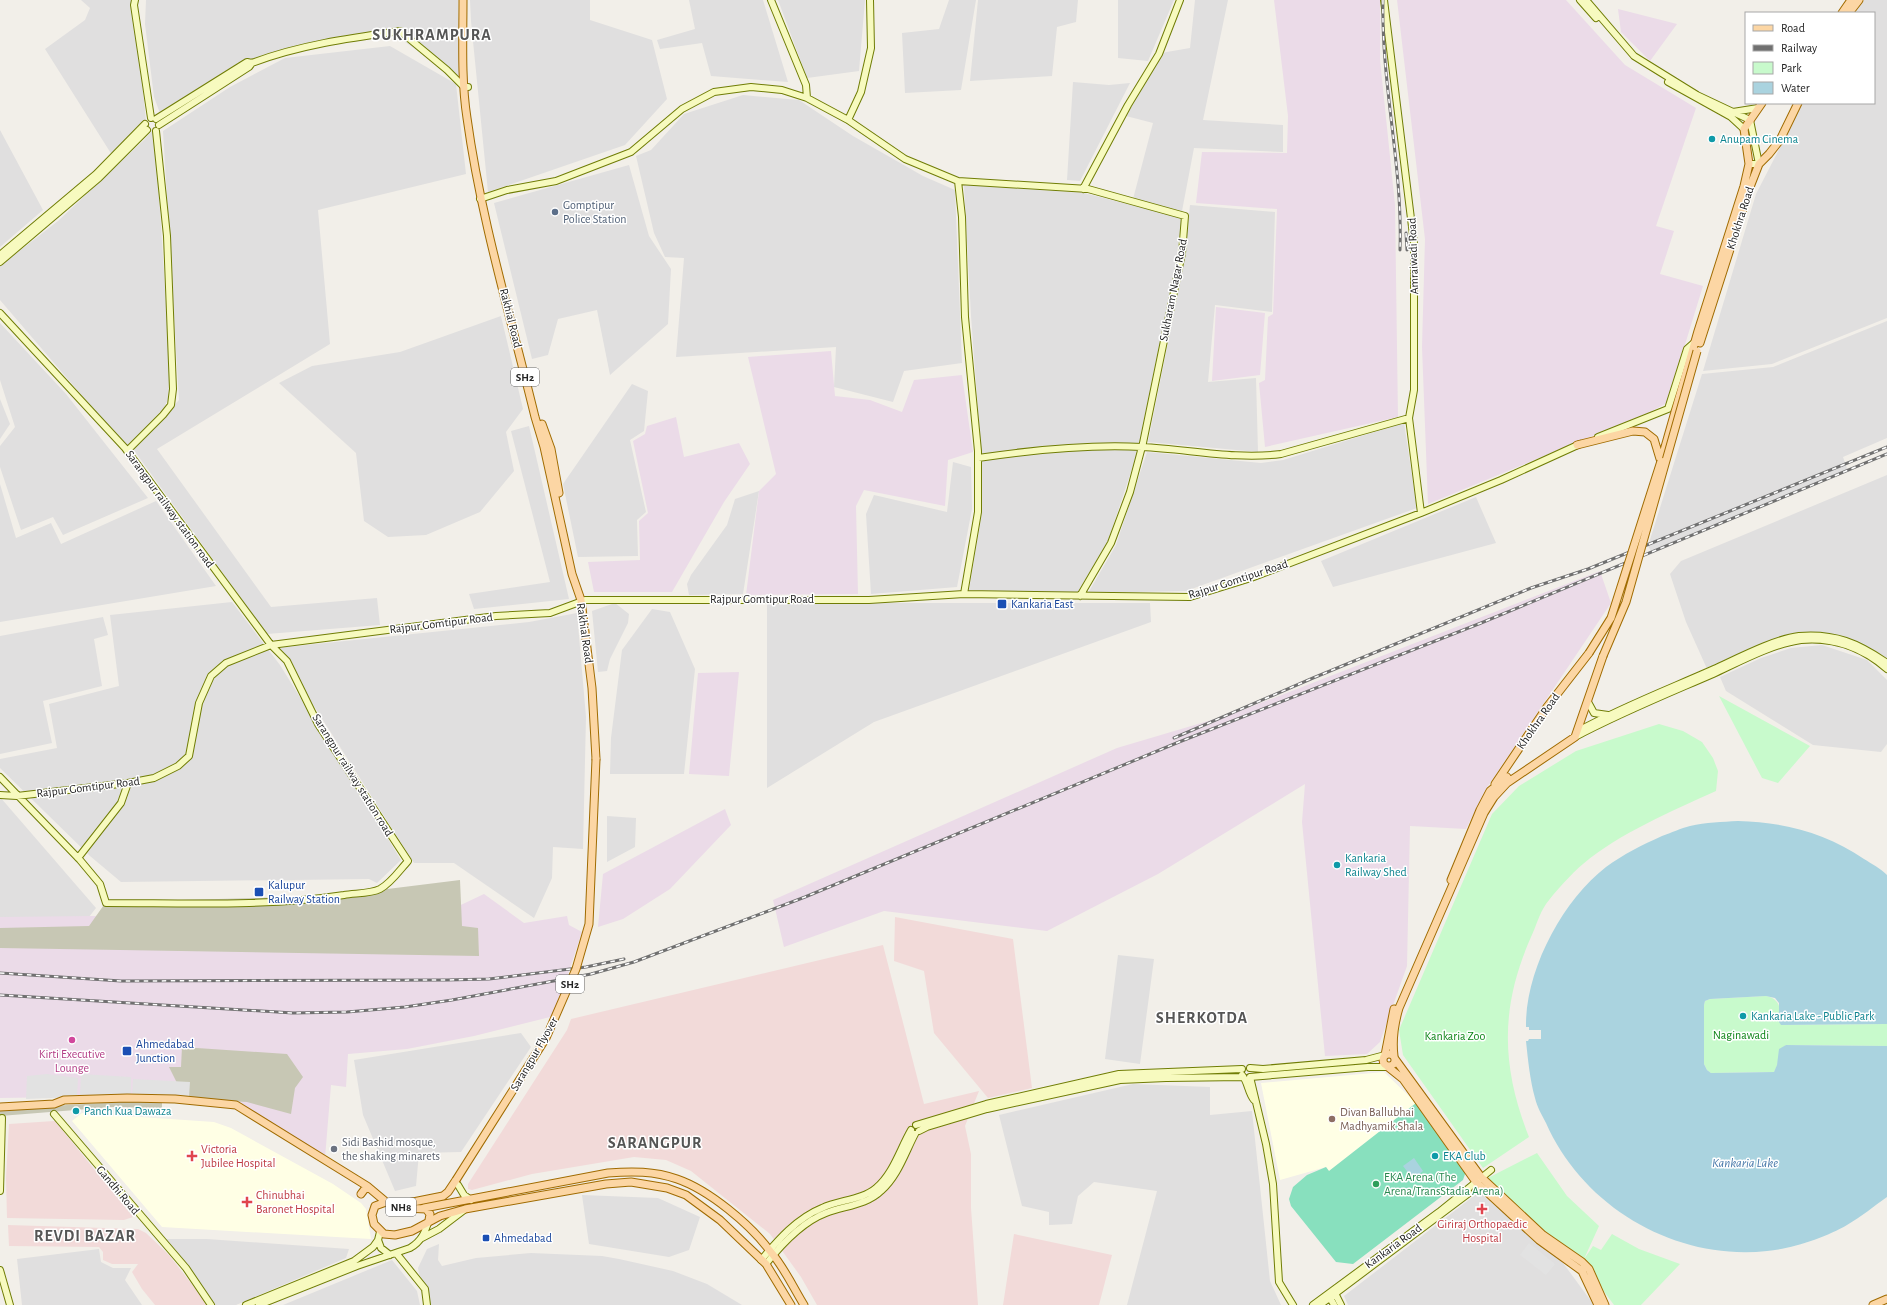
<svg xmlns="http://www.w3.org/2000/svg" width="1887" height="1305" font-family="'Alegreya Sans',sans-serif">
	<rect width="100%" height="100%" fill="#f2efe9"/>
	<path fill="#e0dfdf" d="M81 0H138L136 18 146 121 112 155 45 49 85 20 90 8Z
		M146 0H458L460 80 395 35 262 55 180 109 161 116 154 97 145 24Z
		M470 0H590V20L652 40 667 99 625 145 488 192 471 21Z
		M689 0H763L788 82 711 76 702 43 660 49 657 40 695 29Z
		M778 0H865L859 71 807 78Z
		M949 0H976L961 90 905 93 902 33 939 29Z
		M978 0H1078L1076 22 1057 27 1052 76 970 81Z
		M1118 0H1174L1148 61 1118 58Z
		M1195 0H1228L1203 120 1283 125V152L1194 148 1182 211 1133 199 1153 123 1126 116 1161 53 1190 48Z
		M1864 0H1887V318L1772 364 1703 371 1756 194 1803 103H1874V13H1855Z
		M390 46 456 84 466 174 318 210 330 344 157 449 271 607 377 598 380 625 267 634 133 449 179 400 163 131 230 87 285 58Z
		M1073 82 1109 85 1130 83 1080 181 1067 180Z
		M743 95 799 100 853 136 923 176 955 190 962 363 904 371 893 402 834 387 836 347 676 357 684 258 665 257 654 233 636 156 651 150 684 114Z
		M0 130 43 210 0 247Z
		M152 131 156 147 170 368 168 399 164 408 126 447 0 300V266L58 221 144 140Z
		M629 165 649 236 671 269 668 324 610 375 597 310 558 319 548 355 532 359 494 203Z
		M964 185 1084 193 1182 218 1175 268 1137 454 1108 541 1077 593 969 590 982 513 981 451 971 316Z
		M1190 205 1275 212 1272 312 1215 305 1208 382 1256 378 1258 452 1148 442 1183 268Z
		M501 316 523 409 506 432 514 471 480 512 426 535 388 537 364 521 356 453 279 383 312 366 400 352Z
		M1887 321V438L1843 457 1848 471 1651 551 1648 546 1702 374 1773 367Z
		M0 323 66 394 148 498 63 535 53 517 21 530 0 467V446L15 427 0 380Z
		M632 384 648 391 644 431 630 440 646 512 637 520 638 556 578 557 563 484Z
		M0 399 10 424 0 439Z
		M1404 423 1417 508 1186 591 1088 593 1116 545 1147 452 1261 463 1283 460Z
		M529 426 569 599 474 609 469 594 550 582 511 431Z
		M953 462 971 467 972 509 957 587 871 594 866 514 874 495 947 512Z
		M1887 475V663L1817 636 1708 671 1686 622 1670 574 1681 561Z
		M0 484 16 538 51 523 61 544 156 501 216 586 0 622Z
		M759 491 743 594 689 595 687 584 691 575 727 525 735 499Z
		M1476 497 1496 543 1333 587 1321 561Z
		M232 602 280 665 401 860 377 883 369 879 121 882 90 856 0 768V759L57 748 49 704 119 686 110 615Z
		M615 603 629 614 628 623 610 659 607 671 598 672 592 611Z
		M767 603H1150L1151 622 874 722 767 788Z
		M652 609 670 612 695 669 684 774H610L611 738 622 650Z
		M577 613 586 717 583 849 553 847 552 878 534 918 454 863H414L277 648 529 622Z
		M103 617 108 635 94 639 102 686 43 701 52 743 0 754V636Z
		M1822 645 1867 660 1887 680V744L1881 752 1813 745 1726 691 1720 677 1761 658 1791 648Z
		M0 797 96 908 85 922 0 923Z
		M607 816 636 818 635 847 607 862Z
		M1118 955 1154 959 1140 1064 1105 1059Z
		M521 1033 531 1047 461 1152 419 1153 416 1186 395 1191 363 1115 354 1060Z
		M1133 1084 1210 1087V1115L1252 1111 1270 1281 1281 1305H1127L1157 1191 1094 1182 1078 1196 1072 1224 1049 1225V1212L1022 1206 999 1115Z
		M1479 1192 1563 1263 1594 1305H1348L1344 1296Z
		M582 1195 658 1198 700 1217 689 1250 669 1257 589 1244Z
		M166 1239H207L349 1249 346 1258 236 1305H215Z
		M439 1244 438 1260 442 1266 476 1258 531 1253 602 1256 619 1259 673 1271 707 1284 742 1305H430L429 1294 419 1274 418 1268 427 1249Z
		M99 1249 101 1262 113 1268H131L125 1280 142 1305H22L17 1259Z
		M392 1260 417 1291 420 1305H283Z"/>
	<path fill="#f2dad9" d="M895 917 1013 939 1032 1088 988 1098 934 1033 924 971 894 961Z
		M883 945 924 1104 979 1091 965 1126 971 1154V1208L978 1305H817L801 1277 770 1234 691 1171 666 1160 634 1157 532 1174 472 1190 468 1189V1184L567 1030 571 1019Z
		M54 1121H55L133 1217 124 1220 7 1218 6 1178 9 1124Z
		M8 1225 138 1229 146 1233 169 1255 208 1305H155L142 1289 132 1272 138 1264H112L103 1260V1252L99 1247 9 1246Z
		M1014 1234 1112 1255 1099 1305H1003Z"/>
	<path fill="#ebdbe8" d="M1274 0H1380V60L1395 205 1398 417 1265 447 1259 383 1265 380 1268 317 1273 314 1277 209 1196 203 1202 152 1287 153 1288 116Z
		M1397 0H1566L1625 65 1696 108 1656 226 1674 231 1660 274 1703 286 1667 403 1648 413 1428 504 1422 347 1425 239Z
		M1618 9 1677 24 1650 61 1621 32Z
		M1216 307 1265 313 1260 375 1212 381Z
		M831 351 835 396 870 400 902 412 914 380 962 375 973 452 948 460 945 506 864 490 856 506 858 594 746 595 759 491 776 474 748 357Z
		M676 417 684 457 739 443 750 464 724 502 672 592H594L588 562 640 560 639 521 648 513 633 441 645 434 647 426Z
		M1600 571 1611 603 1486 789 1466 829 1410 826 1407 966 1380 1042 1367 1054 1325 1056 1302 822 1305 784 1158 874 1047 931 884 911 784 947 773 900 1117 748 1235 713Z
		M739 672 729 776 689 774 698 673Z
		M725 809 731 825 670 889 623 919 598 927 603 874Z
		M484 894 524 923 567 916 569 925 582 932 554 1016 474 1036 407 1049 348 1054 346 1087 331 1085 325 1158 264 1120 242 1104 189 1097 132 1096 0 1098V917L446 912Z"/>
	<path fill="#ffffe5" d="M1384 1072 1416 1103 1329 1171 1326 1167 1280 1180 1261 1083Z
		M82 1113 214 1122 231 1128 333 1184 361 1203 366 1209 371 1239 162 1227 72 1121Z"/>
	<path fill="#c7c7b4" d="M460 880 462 926 478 928 479 956 0 948V928L89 926 106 902 331 896Z
		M182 1047 287 1054 303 1077 295 1088 291 1114 247 1102 185 1099 169 1067H181Z
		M136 1101 162 1102V1108L113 1107 0 1116V1109Z"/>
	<path fill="#c8facc" d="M1719 696 1810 746 1778 783 1762 778Z
		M1659 724 1683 731 1702 742 1713 758 1718 771 1716 791C1672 811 1620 833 1583 864 1571 874 1555 892 1546 904 1539 914 1536 927 1531 937 1500 1007 1501 1066 1529 1137L1483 1168 1403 1055 1399 1030 1492 814 1519 786 1576 751Z
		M1766 996C1782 999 1780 1011 1781 1025L1887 1024V1046L1786 1045C1775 1057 1781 1061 1774 1072L1711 1073 1707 1070 1704 1064V1005L1705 1001 1710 999Z
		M1537 1153 1567 1196 1599 1226 1584 1259 1593 1246 1601 1250 1612 1234 1639 1249 1680 1264 1641 1305H1614L1582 1262 1484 1180Z"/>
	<path fill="#88e0be" d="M1416 1103 1466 1171 1463 1180 1353 1264 1336 1262 1291 1206 1289 1199 1293 1187 1307 1175 1326 1167 1329 1171Z"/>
	<path fill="#e2e2e2" d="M47 1074 78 1078 77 1097 26 1099 27 1076Z
		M81 1074 131 1077V1095H80Z
		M133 1079 190 1082 189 1097 132 1096Z
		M1529 1243 1555 1264 1546 1275 1520 1255Z"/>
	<path fill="#aad3df" d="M1738 821C1784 822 1826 833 1864 859 1872 864 1880 868 1887 875V1024L1781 1025 1779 1022V1003L1775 998 1766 996 1710 999 1705 1001 1704 1005V1064L1707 1070 1711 1073 1774 1072 1777 1065 1779 1049 1786 1045 1887 1046V1197C1874 1206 1861 1217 1847 1225 1827 1237 1791 1249 1767 1251 1675 1261 1583 1207 1546 1123 1542 1115 1537 1107 1535 1098 1530 1080 1528 1060 1526 1041H1528L1529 1039H1541V1030H1529V1027H1526C1525 971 1562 901 1606 867 1624 854 1642 845 1662 836 1671 833 1681 828 1690 826 1706 822 1722 822 1738 821Z
		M1414 1158 1423 1171 1413 1179 1403 1166Z"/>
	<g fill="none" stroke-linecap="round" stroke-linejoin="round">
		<defs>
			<path id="secondary" d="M135 0 134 5 151 118
				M771 0 806 85 807 98 848 120 905 159 958 181 1088 189 1185 216 1182 253 1143 443 1130 492 1111 543 1080 596
				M1384 0 1414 243V390L1409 418 1421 513
				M1580 0 1596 18
				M1586 0 1634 56 1697 95 1750 120 1759 164H1749
				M1668 82 1731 117 1744 129
				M1733 112 1758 108
				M156 119 247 62 252 63C299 45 350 38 400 31L447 70 464 87H468
				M848 120 861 92 871 48 870 0
				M159 125 249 67 252 63
				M958 181 962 217 965 317 978 451V512L964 594
				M1083 189 1128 105 1159 54 1180 0
				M480 199 507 190 556 181 631 152 682 109 714 92 751 87 782 90 807 98
				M0 255 96 174 145 124
				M0 262 99 178 147 130
				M0 313 125 448 271 645 287 661 318 724 408 861C399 871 391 883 380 889 370 894 354 893 344 895 266 907 185 903 106 903L100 884 80 860 0 777
				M1598 437 1668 409 1687 349 1696 341
				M127 451 163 415 171 405 173 389 167 236 156 131
				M978 458C1032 450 1087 444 1142 447 1188 449 1235 460 1281 454L1409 418
				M1588 702 1594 713 1608 715
				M1578 731C1622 707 1669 689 1714 669 1738 658 1774 639 1799 636 1835 633 1858 643 1887 663
				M1575 737C1620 713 1667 694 1713 674 1739 662 1772 644 1801 640 1833 637 1863 648 1887 669
				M0 795 17 796 128 783 154 778 178 766 189 756 199 703 211 676 226 663 271 645 496 616 550 613 585 600H869L964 594 1190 597 1251 578 1421 513 1501 480 1580 444
				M78 858 121 803 128 783
				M1250 1068 1263 1069 1366 1060 1385 1055
				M1242 1075C1248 1082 1248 1093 1254 1100
				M54 1114 186 1268 211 1305
				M916 1125 986 1104 1119 1074 1242 1069
				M919 1131 927 1127 987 1109 1120 1080 1166 1078 1243 1077
				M458 1185 464 1195 471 1200
				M0 1191 2 1118
				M422 1238 439 1229 464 1210
				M378 1240 381 1248 390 1255
				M396 1253 425 1289 427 1305
				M761 1260C778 1240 797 1218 822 1208 839 1200 862 1200 876 1188 893 1174 900 1149 911 1130
				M766 1264C781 1245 802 1222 826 1213 844 1206 867 1205 881 1191 898 1176 905 1153 915 1134
				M0 1270 10 1305
				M1334 1291 1341 1305
				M1328 1294 1334 1305
				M246 1305 354 1261 373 1247 378 1240 380 1232
				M259 1305 357 1266 410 1248C422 1241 425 1232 429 1220
				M1293 1305 1279 1282 1273 1184 1266 1144 1250 1077 1368 1067H1388
				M1313 1305 1439 1212 1491 1170
				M1320 1305 1469 1193"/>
			<path id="primary" d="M463 0C463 39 461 79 467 118 481 220 511 318 535 417L544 447 572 574 581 600 592 688 596 759
				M1842 13 1851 0
				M1849 13 1859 0
				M1700 343 1750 187 1759 164 1769 154 1780 140 1798 103
				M542 424 551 449 559 493
				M1577 445 1633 431 1645 432 1654 439 1660 459
				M1661 461 1698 331 1744 186 1749 164 1744 129 1762 103
				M1495 784 1547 707 1589 653
				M1451 880 1480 810 1490 791 1507 777
				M1383 1060a6 6 0 1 1 12 0a6 6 0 1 1-12 0Z
				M1385 1055 1394 1009
				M1394 1056C1392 1040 1394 1025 1399 1008L1484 813 1494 797 1507 783 1575 737 1603 656
				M1395 1059 1481 1177 1543 1235 1582 1262 1589 1269 1605 1305
				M1388 1067 1403 1079 1476 1182 1539 1240 1582 1271 1598 1305
				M0 1107 54 1104 64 1100 127 1098 175 1099 236 1105 367 1186 386 1202
				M361 1194 367 1186
				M398 1205 443 1196 448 1192 456 1180
				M424 1208 608 1173C632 1171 654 1171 677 1179 709 1190 750 1224 770 1251 784 1267 793 1287 804 1305
				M429 1220 430 1214 426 1209 405 1208 386 1202 375 1206 372 1215 374 1224 384 1234 395 1235 412 1231 440 1216 465 1209 606 1184 631 1182 667 1188 686 1195 720 1220 766 1264 791 1305
				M1873 1305 1887 1299"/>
		</defs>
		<use href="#secondary" stroke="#707d05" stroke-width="8"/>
		<use href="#primary" stroke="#a06b00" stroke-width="9"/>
		<use href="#secondary" stroke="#f7fabf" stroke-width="6"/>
		<use href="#primary" stroke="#fcd6a4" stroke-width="7"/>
		<defs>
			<path id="rail" d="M1383 0C1381 85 1403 166 1400 250
				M1406 233 1407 250
				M1174 738 1313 678 1531 588 1588 569 1887 447
				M0 973 121 981 447 980 489 979 586 967 624 959
				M0 995 293 1013 347 1012 405 1007 452 1000 591 974 634 962 805 897 1179 742 1481 623 1887 454"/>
		</defs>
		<use href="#rail" stroke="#707070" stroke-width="3"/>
		<use href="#rail" stroke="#fff" stroke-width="1.5" stroke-dasharray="4.5" stroke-linecap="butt"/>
		<defs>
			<path id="primary-bridge" d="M1589 653 1611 618 1661 461
				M1603 656 1626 602 1697 351
				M456 1180 546 1038 576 969 589 924 596 759"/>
		</defs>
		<use href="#primary-bridge" stroke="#a06b00" stroke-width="9" stroke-linecap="butt"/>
		<use href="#primary-bridge" stroke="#fcd6a4" stroke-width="7"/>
	</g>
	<g fill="#0f9aa8" stroke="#fff" stroke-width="1.5">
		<circle cx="1712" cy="139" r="4"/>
		<circle cx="1337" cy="865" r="4"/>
		<circle cx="1743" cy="1016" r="4"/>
		<circle cx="76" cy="1111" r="4"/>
		<circle cx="1435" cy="1156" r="4"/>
	</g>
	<circle fill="#5c6f8a" stroke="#fff" stroke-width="1.5" cx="555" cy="212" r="4"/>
	<g fill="#1a4fb4" stroke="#fff" stroke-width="1.5">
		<rect x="997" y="599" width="10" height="10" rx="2"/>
		<rect x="254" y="887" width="10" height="10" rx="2"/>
		<rect x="122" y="1046" width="10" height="10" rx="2"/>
		<rect x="482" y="1234" width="8" height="8" rx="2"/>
	</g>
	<circle fill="#d1479c" stroke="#fff" stroke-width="1.5" cx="72" cy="1040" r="4"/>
	<circle fill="#8d6e63" stroke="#fff" stroke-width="1.5" cx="1332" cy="1119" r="4"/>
	<circle fill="#6b7280" stroke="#fff" stroke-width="1.5" cx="334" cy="1149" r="4"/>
	<g fill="#e0444e" stroke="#fff" stroke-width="1.5">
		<path d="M190 1150h4v4h4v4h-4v4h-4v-4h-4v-4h4z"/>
		<path d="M245 1196h4v4h4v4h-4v4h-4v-4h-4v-4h4z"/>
		<path d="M1480 1203h4v4h4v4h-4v4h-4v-4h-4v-4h4z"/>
	</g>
	<circle fill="#2e9e5b" stroke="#fff" stroke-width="1.5" cx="1376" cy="1184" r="4"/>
	<g text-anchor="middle" stroke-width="3" stroke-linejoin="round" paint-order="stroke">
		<g fill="#fff" stroke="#646464" stroke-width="1">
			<rect x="511" y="368" width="28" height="18" rx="3"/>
			<rect x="556" y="975" width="28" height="18" rx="3"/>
			<rect x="386" y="1198" width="30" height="18" rx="3"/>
		</g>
		<g font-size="11" font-weight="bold" fill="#222">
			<text x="525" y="381">SH2</text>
			<text x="570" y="988">SH2</text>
			<text x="401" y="1211">NH8</text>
		</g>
		<g font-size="12" fill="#0d838f" stroke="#fff" text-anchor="start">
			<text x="1720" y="143">Anupam Cinema</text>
			<text x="1345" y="862">Kankaria<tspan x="1345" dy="14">Railway Shed</tspan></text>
			<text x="1751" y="1020">Kankaria Lake - Public Park</text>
			<text x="84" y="1115">Panch Kua Dawaza</text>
			<text x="1443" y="1160">EKA Club</text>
		</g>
		<g font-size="12" fill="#4e5e75" stroke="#fff" text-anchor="start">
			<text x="563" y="209">Gomptipur<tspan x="563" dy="14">Police Station</tspan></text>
		</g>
		<g font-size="12" fill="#222" stroke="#fff">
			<text transform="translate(1740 218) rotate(-72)" y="4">Khokhra Road</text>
			<text transform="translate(1413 256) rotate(-92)" y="4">Amraiwadi Road</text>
			<text transform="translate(1173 290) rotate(-79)" y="4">Sukharam Nagar Road</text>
			<text transform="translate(511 318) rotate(76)" y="4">Rakhial Road</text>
			<text transform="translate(170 509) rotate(54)" y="4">Sarangpur railway station road</text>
			<text transform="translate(1238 579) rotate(-18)" y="4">Rajpur Gomtipur Road</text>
			<text x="762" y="603">Rajpur Gomtipur Road</text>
			<text transform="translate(441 623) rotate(-7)" y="4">Rajpur Gomtipur Road</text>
			<text transform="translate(585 633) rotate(82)" y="4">Rakhial Road</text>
			<text transform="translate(1538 721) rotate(-55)" y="4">Khokhra Road</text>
			<text transform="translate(353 775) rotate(58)" y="4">Sarangpur railway station road</text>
			<text transform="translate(88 787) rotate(-7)" y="4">Rajpur Gomtipur Road</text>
			<text transform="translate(534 1054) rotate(-60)" y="4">Sarangpur Flyover</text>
			<text transform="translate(118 1190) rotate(50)" y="4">Gandhi Road</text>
			<text transform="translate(1393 1246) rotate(-36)" y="4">Kankaria Road</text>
		</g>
		<g font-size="12" fill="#164399" stroke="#fff" text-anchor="start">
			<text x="1011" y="608">Kankaria East</text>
			<text x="268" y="889">Kalupur<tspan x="268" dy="14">Railway Station</tspan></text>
			<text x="136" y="1048">Ahmedabad<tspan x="136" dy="14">Junction</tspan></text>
			<text x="494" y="1242">Ahmedabad</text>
		</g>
		<g font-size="12" fill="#0c8416" stroke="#fff">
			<text x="1741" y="1039">Naginawadi</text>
			<text x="1455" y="1040">Kankaria Zoo</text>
		</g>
		<g font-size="12" fill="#b23c85" stroke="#fff">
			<text x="72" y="1058">Kirti Executive<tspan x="72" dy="14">Lounge</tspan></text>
		</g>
		<g font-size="12" fill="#785e54" stroke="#fff" text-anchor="start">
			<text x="1340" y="1116">Divan Ballubhai<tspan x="1340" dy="14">Madhyamik Shala</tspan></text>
		</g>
		<g font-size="12" fill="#5b616d" stroke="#fff" text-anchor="start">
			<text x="342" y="1146">Sidi Bashid mosque,<tspan x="342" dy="14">the shaking minarets</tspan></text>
		</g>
		<g font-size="12" fill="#be3a42" stroke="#fff" text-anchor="start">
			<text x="201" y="1153">Victoria<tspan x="201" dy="14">Jubilee Hospital</tspan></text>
			<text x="256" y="1199">Chinubhai<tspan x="256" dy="14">Baronet Hospital</tspan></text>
			<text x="1482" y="1228" text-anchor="middle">Giriraj Orthopaedic<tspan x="1482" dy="14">Hospital</tspan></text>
		</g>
		<g font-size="12" fill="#27864d" stroke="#fff" text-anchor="start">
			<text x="1384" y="1181">EKA Arena (The<tspan x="1384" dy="14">Arena/TransStadia Arena)</tspan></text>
		</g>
		<g font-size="13" font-style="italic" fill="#4a7aab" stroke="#fff">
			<text x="1745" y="1167">Kankaria Lake</text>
		</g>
		<g font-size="16" font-weight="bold" letter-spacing="1" fill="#555" stroke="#fff">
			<text x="432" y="40">SUKHRAMPURA</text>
			<text x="1202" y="1023">SHERKOTDA</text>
			<text x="655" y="1148">SARANGPUR</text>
			<text x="85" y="1241">REVDI BAZAR</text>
		</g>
	</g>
	<rect x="1745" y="12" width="130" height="92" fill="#ffffff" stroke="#a7a7a7"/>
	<rect x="1753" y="25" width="20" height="6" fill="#fcd6a4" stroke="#a7a7a7"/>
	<text x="1781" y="32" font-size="12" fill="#222222">Road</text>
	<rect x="1753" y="45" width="20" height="6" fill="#707070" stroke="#a7a7a7"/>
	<text x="1781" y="52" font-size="12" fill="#222222">Railway</text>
	<rect x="1753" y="62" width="20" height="12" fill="#c8facc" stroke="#a7a7a7"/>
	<text x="1781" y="72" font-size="12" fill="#222222">Park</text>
	<rect x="1753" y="82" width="20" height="12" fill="#aad3df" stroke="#a7a7a7"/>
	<text x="1781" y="92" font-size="12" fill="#222222">Water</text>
</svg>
